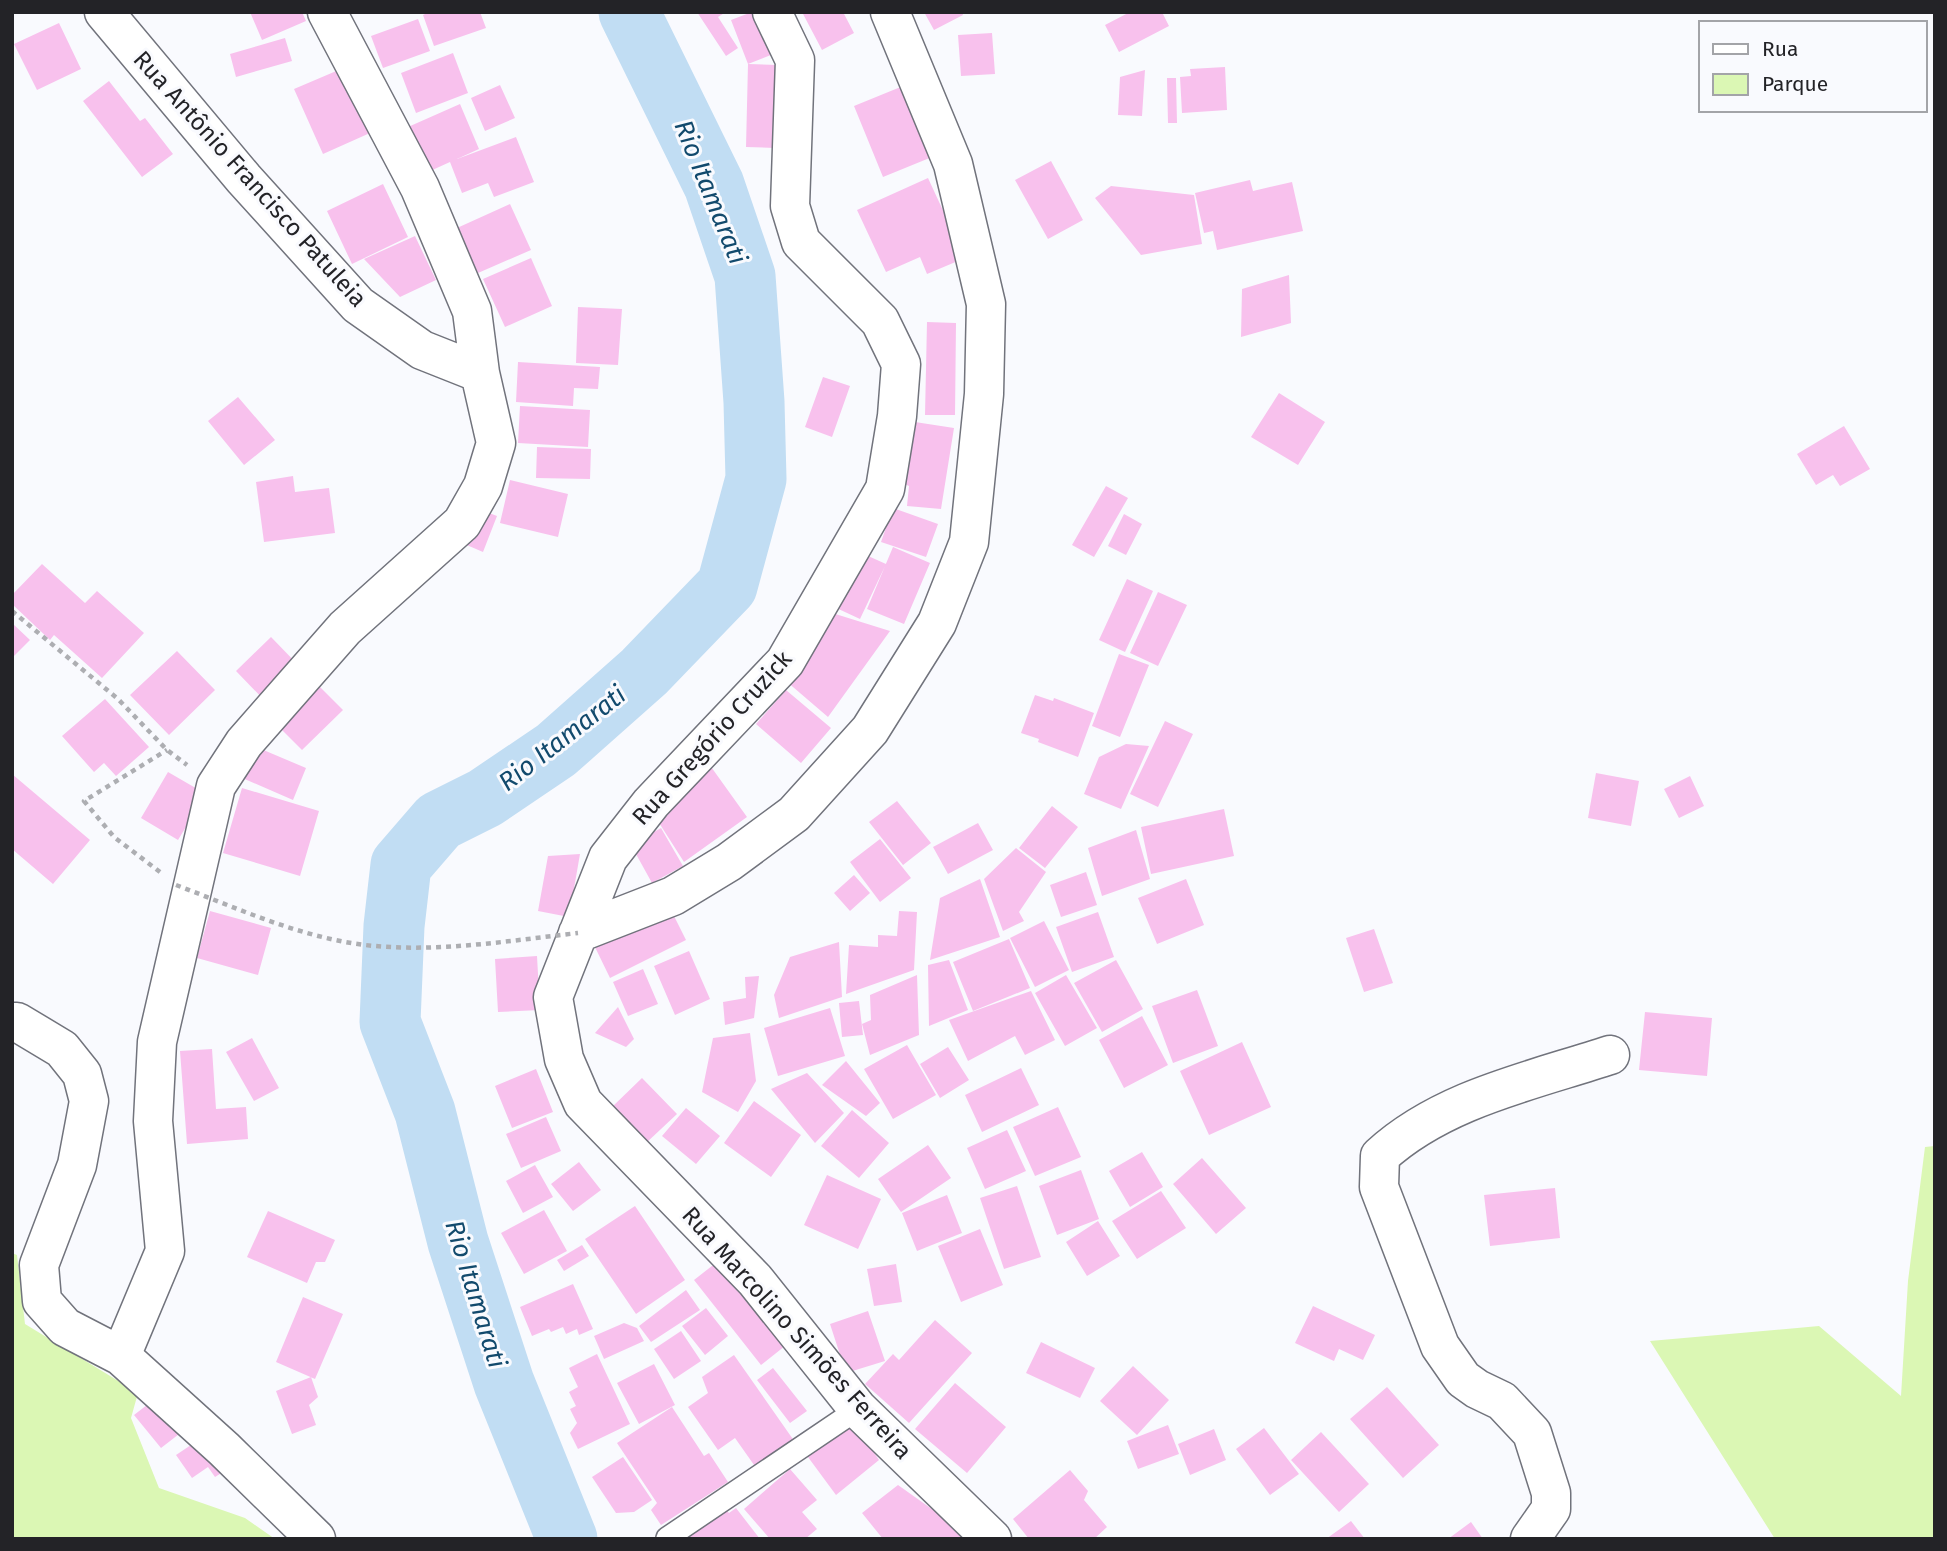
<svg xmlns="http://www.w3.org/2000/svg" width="1947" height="1551" font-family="'Fira Sans',sans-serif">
	<rect width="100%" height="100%" fill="#f9fafe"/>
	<path fill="#dbf7b4" d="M1935 1146V1539H1775L1650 1341 1819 1326 1901 1396 1908 1281 1925 1147Z
		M12 1253 17 1255 25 1324 138 1393 131 1418 159 1488 245 1518 275 1539H12Z"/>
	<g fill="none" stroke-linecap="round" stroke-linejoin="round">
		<path stroke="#c1ddf3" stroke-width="61" d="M567 1539 504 1383 458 1242 425 1112 390 1022 394 926 401 865 439 821 485 798 556 750 644 672 727 586 756 479 754 402 745 276 714 185 629 12"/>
	</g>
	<path fill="#f8c1ed" d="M250 12H302L306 21 262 40Z
		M429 12H480L486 28 434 46 423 15Z
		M697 12H726L718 17 738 48 726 56Z
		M752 12H761L776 53 748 64 731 20Z
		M802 12H843L854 33 822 50Z
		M924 12H962L963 15 934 30Z
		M1130 12H1162L1169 26 1119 52 1105 25Z
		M418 19 430 51 383 68 371 36Z
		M59 23 81 69 37 90 14 44Z
		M992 33 995 74 961 76 958 35Z
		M285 38 292 61 236 77 230 54Z
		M453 53 468 93 416 113 401 73Z
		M748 64 777 65 775 148 746 147Z
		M1225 67 1227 110 1182 113 1180 77 1191 76 1190 69Z
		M341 69 370 133 323 154 294 89Z
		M1145 70 1142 116 1118 115 1120 77Z
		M1167 78H1176L1177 123H1168Z
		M109 81 140 121 145 118 173 154 142 177 83 101Z
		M500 85 515 118 485 131 471 98Z
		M903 86 932 157 883 177 854 106Z
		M460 104 479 149 457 159 516 137 534 182 494 197 488 183 462 193 450 162 428 172 408 127Z
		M1051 161 1083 220 1048 239 1015 180Z
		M928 178 965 258 927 274 920 257 886 272 857 210Z
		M1250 180 1253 191 1292 182 1303 231 1217 250 1213 231 1204 233 1195 193Z
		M383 184 408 237 352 264 327 211Z
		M1111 186 1194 195 1202 244 1141 255 1095 198Z
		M510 204 531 250 478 273 457 228Z
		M415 236 436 280 400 297 364 259Z
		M531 258 552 306 505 327 483 279Z
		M1289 275 1291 323 1241 337 1242 289Z
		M578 307 622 309 618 365 576 363Z
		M927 322 956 323 955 415H925Z
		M518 362 600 367 598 389 574 388 573 406 516 402Z
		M823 377 850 386 832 437 805 427Z
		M1279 393 1325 422 1298 465 1251 437Z
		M238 397 275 440 244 465 208 421Z
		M520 406 590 410 588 447 518 443Z
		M915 422 954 428 941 509 907 506 909 486 891 478Z
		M1844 426 1870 469 1840 486 1833 475 1816 485 1797 454Z
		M537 447 591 449 590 479 536 478Z
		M293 476 295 492 329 488 335 533 264 542 256 482Z
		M510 480 568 494 558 537 500 523Z
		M1106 486 1128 498 1094 557 1072 545Z
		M476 508 497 516 483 552 462 543Z
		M893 508 938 524 926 557 881 542Z
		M1124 514 1142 524 1126 555 1108 546Z
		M893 547 930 563 904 624 867 609Z
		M857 551 886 564 860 619 832 606Z
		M42 564 85 603 97 591 144 633 102 678 54 635 50 640 12 604V595Z
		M1127 579 1153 591 1125 652 1099 640Z
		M1158 592 1187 605 1158 666 1130 653Z
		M829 612 890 631 828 717 786 681Z
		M12 623 30 640 12 658Z
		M271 637 302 669 266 702 236 671Z
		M177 651 215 690 169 735 130 695Z
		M1119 654 1149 665 1120 737 1092 726Z
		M314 681 343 710 302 750 273 721Z
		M786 690 831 728 801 763 756 724Z
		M1035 695 1053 701 1054 698 1094 713 1078 757 1038 742 1039 739 1021 733Z
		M105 699 149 747 116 776 104 763 94 772 62 736Z
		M1165 721 1193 734 1158 807 1130 794Z
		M1126 744 1149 746 1121 809 1084 794 1099 757Z
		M254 746 306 768 293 800 240 777Z
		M709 764 747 817 684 862 654 815Z
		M168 772 206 794 178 840 141 818Z
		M1596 773 1639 781 1631 826 1588 818Z
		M12 774 90 840 53 884 12 849Z
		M1690 776 1704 806 1679 818 1664 789Z
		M242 788 319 811 300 876 223 853Z
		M897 801 931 843 903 865 869 822Z
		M1052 806 1078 827 1045 868 1019 848Z
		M1224 809 1234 856 1151 874 1141 827Z
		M978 823 993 850 948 874 933 847Z
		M661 828 683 866 652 883 631 845Z
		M1136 830 1150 879 1102 896 1088 848Z
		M880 839 911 878 880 902 850 862Z
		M1016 848 1046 872 1019 912 1024 921 1003 931 984 879Z
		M580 854 569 917 538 911 548 856Z
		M1086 872 1097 905 1061 917 1050 885Z
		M854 875 870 893 850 911 834 893Z
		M980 879 1000 937 930 960 940 898Z
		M1186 879 1204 925 1157 944 1138 898Z
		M669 906 686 940 610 978 593 943Z
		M210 911 271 928 258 975 197 958Z
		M899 911 917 912 914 970 846 994 849 945 878 947V935L897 936Z
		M1098 912 1114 957 1072 972 1056 927Z
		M1044 921 1069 970 1035 987 1010 938Z
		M1374 929 1393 983 1364 992 1346 938Z
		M1009 939 1030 988 973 1011 953 962Z
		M839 942 842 997 779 1018 774 995 790 957Z
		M689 951 710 999 675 1015 654 966Z
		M537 956 540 1010 498 1012 495 959Z
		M949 960 968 1010 929 1026 928 965Z
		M1116 960 1143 1009 1102 1032 1074 983Z
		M643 969 658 1004 628 1016 613 982Z
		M917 975 919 1035 870 1055 862 1024 871 1020 870 995Z
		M1066 975 1097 1028 1065 1046 1035 993Z
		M759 976 754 1018 725 1025 723 1002 746 998 745 977Z
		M1197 990 1218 1046 1173 1063 1152 1006Z
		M1031 991 1055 1040 1025 1055 1015 1036 968 1061 949 1020Z
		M859 1001 863 1035 842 1037 839 1003Z
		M618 1007 634 1039 626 1047 595 1033Z
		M830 1008 845 1056 778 1076 764 1028Z
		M1645 1012 1712 1018 1707 1076 1639 1070Z
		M1142 1016 1168 1065 1124 1088 1099 1040Z
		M750 1033 756 1081 738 1112 702 1092 713 1038Z
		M252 1038 279 1088 254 1101 226 1052Z
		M1242 1042 1271 1107 1209 1135 1180 1071Z
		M907 1045 936 1095 893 1119 864 1069Z
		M948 1047 969 1080 940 1098 920 1064Z
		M212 1049 216 1109 246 1107 248 1139 187 1144 180 1051Z
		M846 1061 880 1103 866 1116 822 1085Z
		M1021 1068 1039 1105 982 1132 965 1095Z
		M536 1069 553 1112 512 1128 495 1086Z
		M807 1073 844 1113 815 1143 771 1089Z
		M642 1078 677 1114 645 1144 611 1108Z
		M754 1101 801 1135 771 1177 724 1143Z
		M1058 1107 1081 1157 1035 1176 1013 1127Z
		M686 1108 720 1136 696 1164 662 1136Z
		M852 1110 889 1143 859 1178 821 1146Z
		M546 1117 561 1151 521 1168 506 1134Z
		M1007 1130 1026 1171 985 1189 967 1148Z
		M928 1145 951 1178 901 1212 878 1179Z
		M1142 1152 1163 1187 1130 1207 1109 1171Z
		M1202 1158 1246 1208 1216 1234 1173 1184Z
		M579 1162 601 1190 573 1211 551 1184Z
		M535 1165 553 1197 523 1213 506 1181Z
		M1081 1170 1099 1219 1057 1235 1039 1186Z
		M827 1175 881 1199 858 1249 804 1225Z
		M1017 1186 1041 1257 1004 1269 980 1198Z
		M1555 1188 1560 1238 1490 1246 1484 1195Z
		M1161 1191 1186 1228 1137 1259 1112 1221Z
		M947 1195 962 1233 917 1251 902 1213Z
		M635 1206 685 1280 636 1314 585 1239Z
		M544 1210 567 1251 524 1274 501 1233Z
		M268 1211 335 1240 325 1262H316L307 1283 247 1257Z
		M1098 1221 1120 1256 1087 1276 1066 1242Z
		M980 1229 1003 1285 961 1302 938 1246Z
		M582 1245 589 1256 564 1271 557 1260Z
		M717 1262 785 1346 761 1365 694 1280Z
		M896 1264 902 1302 874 1306 867 1269Z
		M573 1284 593 1329 579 1335 577 1329 566 1334 563 1327 551 1332 549 1329 532 1336 520 1307Z
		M686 1290 700 1310 651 1342 639 1326Z
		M303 1297 343 1314 315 1379 276 1362Z
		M1313 1306 1375 1335 1363 1360 1339 1349 1334 1361 1295 1343Z
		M706 1308 728 1336 705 1355 682 1326Z
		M868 1311 885 1361 846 1373 830 1324Z
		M935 1320 972 1353 909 1423 865 1384 893 1354 899 1360Z
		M624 1323 637 1328 644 1341 604 1359 594 1336Z
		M681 1331 701 1361 674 1379 654 1349Z
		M1041 1342 1095 1368 1080 1398 1026 1373Z
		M597 1354 630 1424 578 1449 570 1433 577 1423 570 1409 576 1406 569 1392 578 1387 569 1368Z
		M734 1355 797 1445 759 1472 735 1438 718 1450 688 1407 708 1393 702 1377Z
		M654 1364 675 1405 639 1424 617 1383Z
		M1133 1366 1169 1400 1137 1435 1100 1401Z
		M773 1368 807 1411 790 1423 757 1380Z
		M311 1377 318 1397 309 1405 316 1425 292 1434 276 1391Z
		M955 1383 1006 1427 967 1473 915 1429Z
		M1387 1387 1439 1445 1403 1478 1350 1419Z
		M156 1398 183 1431 161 1448 134 1415Z
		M672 1407 704 1456 709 1453 728 1482 661 1525 651 1510 657 1503 617 1443Z
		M852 1420 879 1460 836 1495 805 1453Z
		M1168 1425 1179 1454 1138 1469 1127 1441Z
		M1264 1428 1299 1474 1270 1495 1236 1449Z
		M1214 1429 1226 1460 1190 1475 1178 1444Z
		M1321 1432 1369 1484 1339 1512 1291 1460Z
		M200 1439 223 1472 215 1477 208 1467 192 1478 176 1455Z
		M623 1457 652 1500 634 1512 616 1513 592 1477Z
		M790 1469 817 1500 802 1512 817 1529 805 1539H770L744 1509Z
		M1070 1470 1088 1491 1084 1500 1107 1527 1094 1539H1029L1013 1519Z
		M898 1485 967 1534 961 1539H883L862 1513Z
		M721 1504 729 1513 736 1508 760 1539H691L685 1531Z
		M1351 1521 1365 1539H1326Z
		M1471 1522 1483 1539H1448Z"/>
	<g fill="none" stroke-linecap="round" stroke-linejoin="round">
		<defs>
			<path id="lane" d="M667 1538 858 1409"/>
			<path id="street" d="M104 12 244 179 358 305 422 350 480 373
				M772 12 795 60 790 206 801 242 880 321 901 364 897 416 885 489 785 662 651 803 608 858 553 997 564 1059 583 1103 755 1280 858 1409 992 1539
				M578 933 673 896 729 862 794 814 870 730 937 623 969 542 984 394 986 304 953 164 890 12
				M12 1022H17L62 1049 82 1074 89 1101 77 1165 39 1265 42 1301 65 1327 121 1356
				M316 1539 224 1449 121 1356 165 1251 153 1121 157 1042 216 786 244 743 345 628 462 523 483 486 496 443 480 373 472 311 420 188 327 12
				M1530 1539 1551 1509V1493L1532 1433 1502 1401 1477 1389 1463 1379 1440 1346 1379 1187 1380 1156C1442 1099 1531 1081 1610 1055"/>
		</defs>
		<use href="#lane" stroke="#71737c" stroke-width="24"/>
		<use href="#street" stroke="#71737c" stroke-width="41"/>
		<path stroke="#adaeb2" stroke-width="4.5" stroke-dasharray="5 5" stroke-linecap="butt" d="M12 611 118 699 167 750 187 765
			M160 872 114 837 84 801 167 750"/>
		<use href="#lane" stroke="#fff" stroke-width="21"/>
		<use href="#street" stroke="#fff" stroke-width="38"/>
		<path stroke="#adaeb2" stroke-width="4.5" stroke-dasharray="5 5" stroke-linecap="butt" d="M176 885C237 908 299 937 365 945 436 953 507 941 578 933"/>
	</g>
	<g text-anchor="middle" stroke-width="6" stroke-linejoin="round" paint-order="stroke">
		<g font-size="24" fill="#232327" stroke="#f9fafe">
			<text transform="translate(250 179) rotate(48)" y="8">Rua Antônio Francisco Patuleia</text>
			<text transform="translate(712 738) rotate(-48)" y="8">Rua Gregório Cruzick</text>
			<text transform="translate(797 1333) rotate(48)" y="8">Rua Marcolino Simões Ferreira</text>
		</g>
		<g font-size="26" font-style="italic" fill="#124a6d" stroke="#f9fafe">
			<text transform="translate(711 192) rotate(68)" y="9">Rio Itamarati</text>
			<text transform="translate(562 738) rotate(-38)" y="9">Rio Itamarati</text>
			<text transform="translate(476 1294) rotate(73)" y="9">Rio Itamarati</text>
		</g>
	</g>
	<rect width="1947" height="1551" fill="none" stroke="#232327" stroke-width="28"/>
	<rect x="1699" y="21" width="228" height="91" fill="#f9fafe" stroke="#a3a4a8" stroke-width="2"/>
	<rect x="1713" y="44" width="35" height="10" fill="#ffffff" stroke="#a3a4a8" stroke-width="2"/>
	<text x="1762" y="56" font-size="21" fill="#232327">Rua</text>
	<rect x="1713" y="74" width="35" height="21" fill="#dbf7b4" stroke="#a3a4a8" stroke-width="2"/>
	<text x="1762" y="91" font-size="21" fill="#232327">Parque</text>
</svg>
